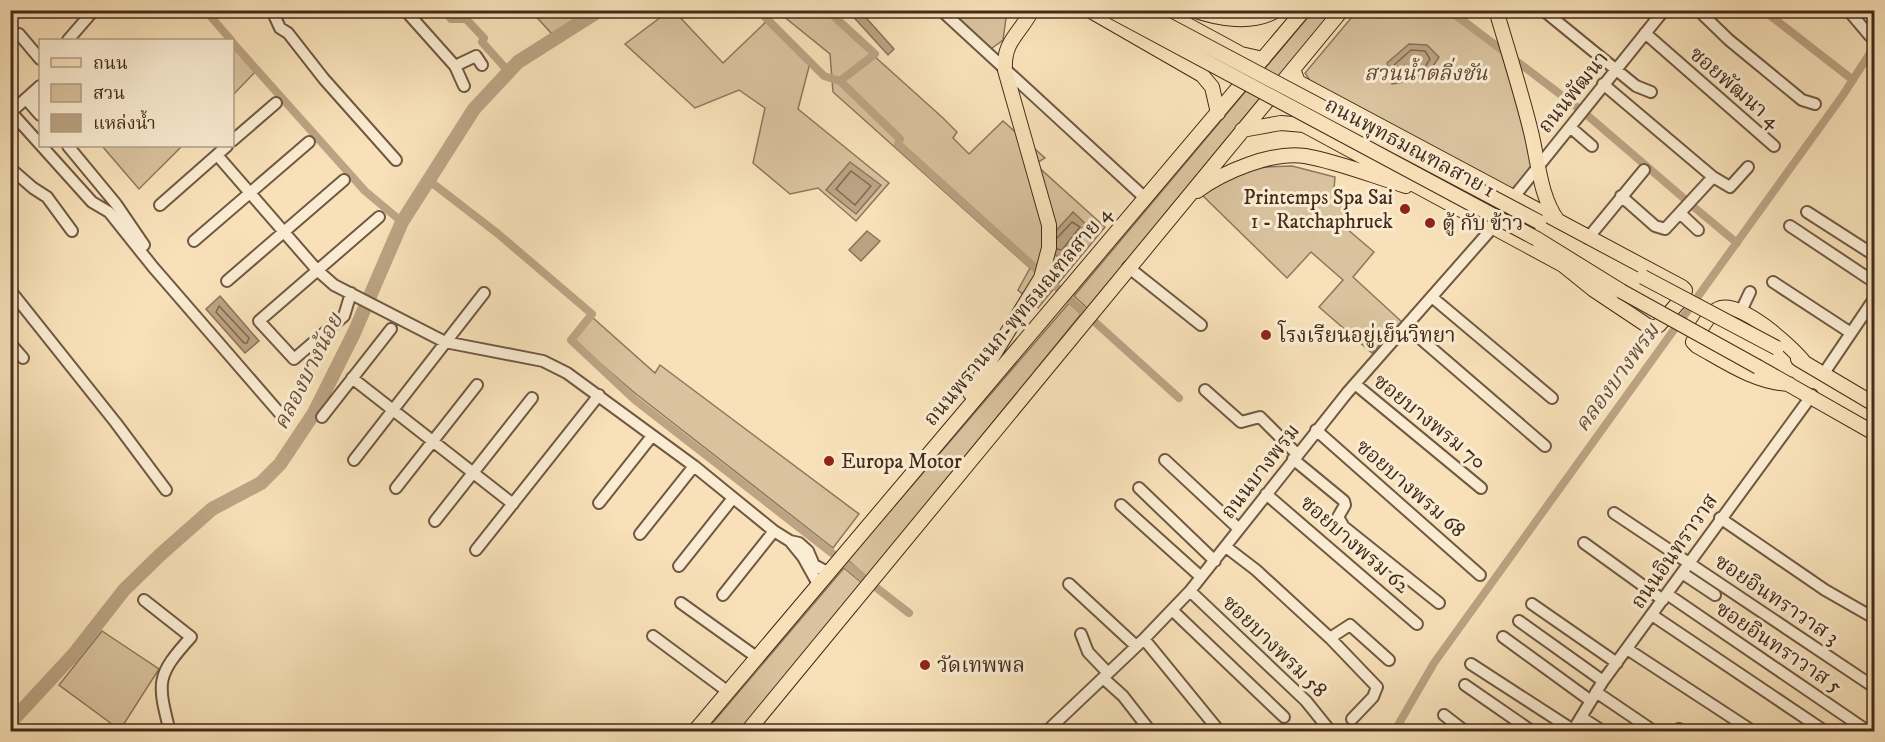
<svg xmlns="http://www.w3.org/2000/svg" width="1885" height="742" font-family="'IM FELL DW Pica','Noto Serif Thai',serif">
	<rect width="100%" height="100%" fill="#f8e1b9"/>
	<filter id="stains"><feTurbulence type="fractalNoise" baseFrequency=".00333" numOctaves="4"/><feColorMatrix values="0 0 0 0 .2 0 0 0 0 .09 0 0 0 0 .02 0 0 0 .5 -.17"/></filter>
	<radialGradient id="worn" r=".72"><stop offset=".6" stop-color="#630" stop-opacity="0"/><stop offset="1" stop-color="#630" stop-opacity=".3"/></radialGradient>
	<path fill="#d9c29e" stroke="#8e765c" stroke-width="1.5" d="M531 11H590L552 34Z
		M669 11H674L723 63 770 18 811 59 798 109 889 183 856 221 818 188 790 194 753 163 765 108 739 90 695 108 625 44Z
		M777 11H824L943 118 957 132 953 138 969 154 1003 121 1045 158 1035 164 1105 227 1038 308 1018 290 1030 268 833 92 830 54Z
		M956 11H998L1006 18 1003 40 988 51 951 15Z
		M1313 11H1333L1087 308 1074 296Z
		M1357 11H1444L1511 58 1536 159 1513 190 1310 81 1305 73Z
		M233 47 255 72 233 95Z
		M102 146H182L139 189Z
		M1292 166 1335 177 1333 200 1345 210 1339 222 1374 252 1353 277 1402 322 1372 353 1319 307 1343 280 1311 252 1287 278 1201 194 1215 178 1261 167Z
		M1069 303 1081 314 867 577 848 560Z
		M592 317 655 373 660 365 859 514 833 548 636 394 572 339Z
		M844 568 862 583 739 731 705 732Z
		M102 631 159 669 120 730 59 685Z"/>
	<path fill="#bba383" stroke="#8b7359" stroke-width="1.5" d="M848 11H860L894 49 888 55Z
		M1409 44 1427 45 1439 57C1425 80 1419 80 1392 84L1387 63Z
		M850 162 881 185 856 214 826 190Z
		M1073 212 1090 228 1061 260 1044 244Z
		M867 231 880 241 861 261 849 250Z
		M220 296 259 341 245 353 206 309Z"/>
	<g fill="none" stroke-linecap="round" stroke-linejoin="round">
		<path stroke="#80674f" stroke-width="1.5" d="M1411 50 1425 51 1430 59 1423 70 1398 76 1394 65Z
			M851 171 871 186 855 205 836 189Z
			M1057 249 1062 250 1080 227 1072 222 1057 238
			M219 306 249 338 247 343H244L216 312Z"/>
		<path stroke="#bba383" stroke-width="8" d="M205 10 231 40
			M445 10 451 19H466L484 38 482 42 509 72
			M758 10 824 76 840 81
			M827 10 875 54 840 81 900 139 898 144 1179 398
			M1449 10 1577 107
			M1763 10 1853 80
			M232 42 365 191 402 222
			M1587 115 1687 201
			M427 179 497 233 592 314 571 340 635 400 909 613
			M1695 208 1737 243
			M1394 732 1434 663 1843 95 1874 47"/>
		<path stroke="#bba383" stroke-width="14" d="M10 723 74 654 124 590 161 554 212 509 261 483 280 464 314 413 354 333 402 222 474 109 518 62 600 10"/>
		<defs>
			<path id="minor" d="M281 10 275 17 280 28 288 33 324 79 396 160
				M405 10 455 66 464 86
				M941 10 1144 197
				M1543 10 1636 86 1651 92
				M1698 10 1729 40 1802 100 1815 104
				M1848 10 1870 36
				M1645 33 1774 146
				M19 34 40 59
				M68 40 94 10
				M455 66 476 56 482 65
				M1603 84 1713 177 1665 229 1655 226 1621 196
				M32 93 40 103
				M26 99 40 115
				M11 112 92 202 109 212 153 267 283 417
				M10 113 40 86
				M1570 127 1592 146
				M232 141 276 103
				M68 146 116 204 144 245
				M217 155 317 270 334 285 445 342 543 361 567 373 694 466 774 531 790 541 799 543 808 551 814 565 827 572
				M10 168 33 188 47 197 72 231
				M1713 177 1730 187 1748 167
				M1513 198 1664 10
				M160 205 227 146
				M1807 212 1874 255
				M1681 214 1698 230
				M1790 226 1874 282
				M1588 238 1644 170
				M194 241 309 142
				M1128 267 1201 325
				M227 281 344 180
				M1773 282 1851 333
				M10 290 116 423 166 490
				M351 293 344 316 294 359 259 321 379 217
				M1433 298 1552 398
				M1741 311 1750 292
				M1407 327 1545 446
				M10 343 23 358
				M1824 373 1874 299
				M352 378 513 504
				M1355 384 1481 488
				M1205 390 1241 422 1260 417 1297 454
				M322 417 391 329
				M1316 430 1480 575
				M1293 459 1344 501 1345 505 1338 517 1344 527 1439 603
				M354 460 484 293
				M1165 460 1239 529
				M396 488 477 385
				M1139 488 1215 561
				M1266 494 1417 624
				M599 503 652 436
				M1121 505 1201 577
				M1614 513 1874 687
				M1720 518 1825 590 1874 618
				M435 521 532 398
				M640 534 694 466
				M790 541 803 557 818 584
				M1584 543 1663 600
				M1226 547 1256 570 1330 638 1350 625 1389 660
				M476 550 599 395
				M679 566 733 498
				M1682 573 1715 595
				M1069 584 1136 646
				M1190 591 1306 701 1331 732
				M1667 594 1869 732
				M723 595 774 531
				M144 600 191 637C156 676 157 681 170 732
				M681 603 755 656
				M1532 604 1617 663
				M1172 610 1284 717
				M1652 615 1826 732
				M1519 621 1603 681
				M1081 634 1088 652 1108 673
				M653 636 727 691
				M1503 637 1591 701
				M1330 638 1377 687 1373 697 1352 719
				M1144 639 1220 732
				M1627 649 1754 732
				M1471 664 1573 730
				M1103 678 1123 696 1151 732
				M1465 685 1533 732
				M1596 692 1655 732
				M1444 715 1466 732
				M1581 717 1604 732
				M1046 732 1144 639 1190 591 1347 393 1494 226
				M1572 732 1603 681 1812 395
				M1678 732 1679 729"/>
			<path id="major" d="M1089 10 1202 75 1212 87 1218 113
				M1160 10 1241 54 1263 59
				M1193 10C1218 19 1253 25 1277 10
				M1496 10C1508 51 1521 91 1531 132 1538 160 1540 197 1558 221
				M1242 130 1281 123 1304 125 1563 265 1594 290 1648 326 1654 328 1659 325 1684 296 1685 290 1682 287 1298 82 1293 69
				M1197 191C1223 172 1272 151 1305 156 1339 162 1373 176 1406 186
				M1537 239 1621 291
				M1798 359 1874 404
				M1758 367 1874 433
				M1789 384C1754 382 1726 362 1697 346L1693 342 1695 338C1701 330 1709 313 1718 309 1739 298 1792 347 1804 362
				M970 393 1041 278 1049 248V225L1005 70C1003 41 1020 34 1032 10
				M694 732 1304 10
				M747 732 1342 10"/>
		</defs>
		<use href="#minor" stroke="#715842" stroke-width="14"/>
		<use href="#major" stroke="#442b1b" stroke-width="16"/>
		<use href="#minor" stroke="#faecd2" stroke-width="10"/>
		<use href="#major" stroke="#f8e1b9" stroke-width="14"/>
		<defs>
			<path id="major-bridge" d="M1110 10 1537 239
				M1139 10 1539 222
				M1643 277 1777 348
				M1621 291 1758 367"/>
		</defs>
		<use href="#major-bridge" stroke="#442b1b" stroke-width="16" stroke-linecap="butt"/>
		<use href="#major-bridge" stroke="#f8e1b9" stroke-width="14"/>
	</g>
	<g fill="#8f2418" stroke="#faecd2" stroke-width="2">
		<circle cx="1405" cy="209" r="6"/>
		<circle cx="1430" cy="223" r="6"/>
		<circle cx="1266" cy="335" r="6"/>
		<circle cx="829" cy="461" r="6"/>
		<circle cx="925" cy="665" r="6"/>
	</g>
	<g text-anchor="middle" stroke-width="6" stroke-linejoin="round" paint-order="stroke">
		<g font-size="21" font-style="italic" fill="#624935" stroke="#faecd2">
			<text x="1426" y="80">สวนน้ำตลิ่งชัน</text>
		</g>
		<g font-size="21" fill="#442b1b" stroke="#faecd2">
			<text transform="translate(1735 87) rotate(41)" y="7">ซอยพัฒนา 4</text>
			<text transform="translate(1573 92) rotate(-51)" y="7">ถนนพัฒนา</text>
			<text transform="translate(1410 147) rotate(28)" y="7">ถนนพุทธมณฑลสาย 1</text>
			<text transform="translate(1017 316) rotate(-50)" y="7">ถนนพรานนก-พุทธมณฑลสาย 4</text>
			<text transform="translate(1430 421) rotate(39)" y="7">ซอยบางพรม 70</text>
			<text transform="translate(1260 471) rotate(-52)" y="7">ถนนบางพรม</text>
			<text transform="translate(1411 488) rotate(41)" y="7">ซอยบางพรม 68</text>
			<text transform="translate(1355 544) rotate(41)" y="7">ซอยบางพรม 62</text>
			<text transform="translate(1674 551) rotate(-55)" y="7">ถนนอินทราวาส</text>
			<text transform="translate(1777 599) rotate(34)" y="7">ซอยอินทราวาส 3</text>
			<text transform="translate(1275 646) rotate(44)" y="7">ซอยบางพรม 58</text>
			<text transform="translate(1779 647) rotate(34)" y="7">ซอยอินทราวาส 5</text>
		</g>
		<g font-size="21" fill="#442b1b" stroke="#faecd2" text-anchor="start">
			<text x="1393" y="204" text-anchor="end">Printemps Spa Sai<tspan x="1393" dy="24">1 - Ratchaphruek</tspan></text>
			<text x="1442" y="230">ตู้ กับ ข้าว</text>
			<text x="1278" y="342">โรงเรียนอยู่เย็นวิทยา</text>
			<text x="841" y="468">Europa Motor</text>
			<text x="937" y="672">วัดเทพพล</text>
		</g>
		<g font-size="22" font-style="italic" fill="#684f3a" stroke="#faecd2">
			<text transform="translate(307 371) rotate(-63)" y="8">คลองบางน้อย</text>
			<text transform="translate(1616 377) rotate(-54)" y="8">คลองบางพรม</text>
		</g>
	</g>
	<rect width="1885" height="742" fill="none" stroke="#f8e1b9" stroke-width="36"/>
	<rect x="12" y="12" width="1861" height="718" fill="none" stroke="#442b1b" stroke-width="3"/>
	<rect x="18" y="18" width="1849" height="706" fill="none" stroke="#442b1b" stroke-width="1.5"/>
	<rect x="39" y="39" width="195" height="108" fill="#faecd2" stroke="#b19f89" stroke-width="1.5"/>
	<rect x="51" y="58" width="30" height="9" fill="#f8e1b9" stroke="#b19f89" stroke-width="1.5"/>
	<text x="93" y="69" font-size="18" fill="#442b1b">ถนน</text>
	<rect x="51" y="84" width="30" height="18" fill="#d9c29e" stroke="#b19f89" stroke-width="1.5"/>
	<text x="93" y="99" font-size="18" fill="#442b1b">สวน</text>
	<rect x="51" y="114" width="30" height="18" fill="#bba383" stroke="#b19f89" stroke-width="1.5"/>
	<text x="93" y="129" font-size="18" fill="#442b1b">แหล่งน้ำ</text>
	<rect width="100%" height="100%" filter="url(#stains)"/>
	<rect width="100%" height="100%" fill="url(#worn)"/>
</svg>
